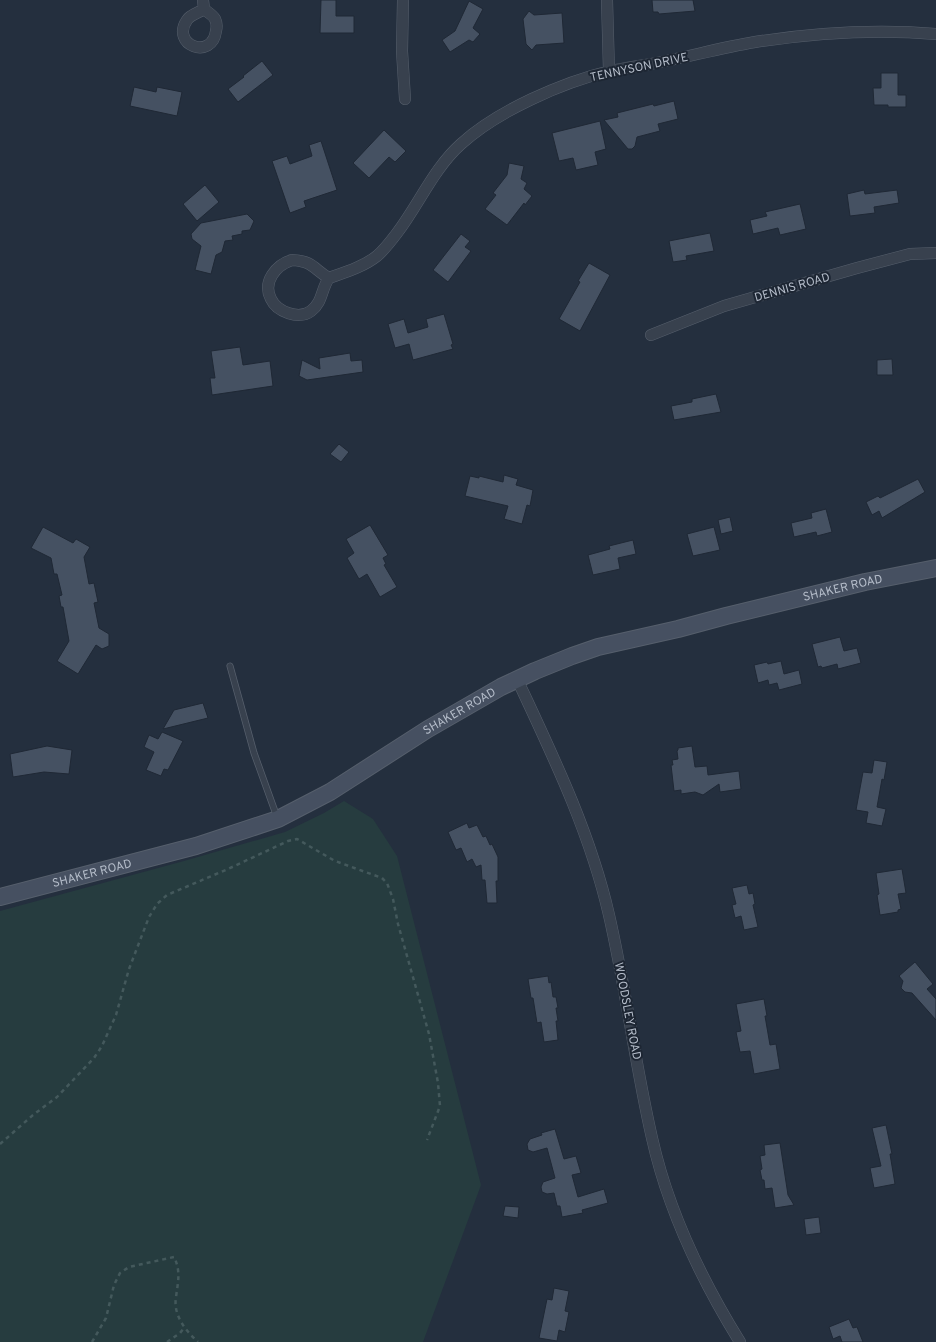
<svg xmlns="http://www.w3.org/2000/svg" width="936" height="1342" font-family="Overpass,sans-serif">
	<rect width="100%" height="100%" fill="#242f3e"/>
	<path fill="#263c3f" d="M344 801 373 819 397 856 481 1185 423 1342H0V911L184 861 285 832 324 813Z"/>
	<path fill="#455162" stroke="#1f2835" d="M321 0H336V16H354V33H320Z
		M652 0H693L695 11 659 14 658 12H653Z
		M469 1 483 9 473 28 480 34 473 42 469 40 450 52 442 40 455 31Z
		M529 11 534 15 562 13 564 43 536 45 532 50 526 44 523 19Z
		M262 61 273 75 238 102 228 89 244 77 243 76Z
		M881 73H898V95H906V107H888V105H874L873 88H881Z
		M134 87 156 92 157 87 182 92 177 116 130 106Z
		M674 101 678 119 658 124 660 131 637 137 635 146 632 149H628L604 120 618 117 617 113 653 104 654 106Z
		M600 121 606 149 595 152 598 165 576 170 573 158 559 161 552 133Z
		M384 130 406 151 395 162 389 157 369 178 353 163Z
		M321 141 337 190 304 201 306 207 290 213 272 161 287 156 290 164 312 156 309 145Z
		M509 163 524 166 521 179 527 183 524 189 532 196 525 205 524 203 507 225 485 209 496 195 493 193 507 175Z
		M205 185 219 202 197 221 183 204Z
		M864 190 865 194 897 190 899 203 874 207 875 213 850 216 847 194Z
		M800 204 806 229 780 235 778 228 753 234 750 220 767 216 765 212Z
		M247 214 254 221 250 230 242 231V234L232 236 233 240 225 241 222 252 216 255 211 274 195 270 201 246 192 239 191 234 201 223Z
		M710 233 714 251 686 256 687 260 673 262 669 241Z
		M461 234 470 241 465 247 471 251 448 282 433 270Z
		M589 263 610 275 580 331 559 319 580 282 578 281Z
		M444 314 453 344 451 345 453 349 413 360 409 344 395 348 388 324 404 319 408 333 428 327 426 319Z
		M240 347 243 365 270 361 273 386 212 395 210 378H215L211 351Z
		M350 353 351 361 362 360 363 372 307 380 299 376 302 360 320 369 319 358Z
		M892 359 893 375H877V360Z
		M716 394 721 412 674 420 671 406 692 402V399Z
		M339 444 349 452 341 462 330 454Z
		M504 475 518 479 516 485 533 490 530 506 527 505 522 524 504 519 508 506 465 496 470 476 479 478V476L503 482Z
		M918 479 925 492 882 518 879 511 872 515 866 502 878 496 880 498Z
		M826 509 832 532 817 536 816 532 794 537 791 523 812 518 811 513Z
		M730 517 733 531 721 534 718 520Z
		M370 525 388 555 383 558 386 564 384 565 397 587 380 597 367 574 359 579 347 558 354 553 346 539Z
		M43 527 73 543 76 539 90 547 84 557 89 584 94 583 98 602 94 603 99 628 109 634V646L102 649 96 645 78 674 57 661 69 641 63 607H61L59 596 62 595 57 574H54L51 558 31 548Z
		M714 527 720 550 693 556 687 534Z
		M633 540 636 554 618 558 620 569 593 575 588 555 610 549 609 546Z
		M840 637 844 651 857 648 861 663 838 669 837 664 822 668 821 666 818 667 812 644Z
		M781 661 784 674 799 670 802 684 779 690 777 683 769 685 768 680 758 683 754 665 767 662 768 664Z
		M203 703 208 718 163 729 174 710Z
		M162 732 183 741 168 770 164 769 161 776 146 770 154 752 144 747 149 735 158 739Z
		M47 746 72 750 69 774 44 772 13 777 10 754Z
		M692 746 695 767 707 766 708 775 739 771 741 789 720 792 719 784 703 795 695 792 681 794V790L674 791 671 765H673L672 760 678 759 677 751 678 750V748Z
		M874 760 887 762 884 780 882 779 877 807 886 809 882 826 866 823 868 812 856 810 863 772 872 773Z
		M467 823 469 828 477 825 483 837 486 836 490 845 492 844 498 857V881H496L497 903H487L485 880H482L481 865 476 867 472 859 467 862 461 848 456 850 448 832Z
		M902 869 906 893 898 894 901 909 898 910V912L880 915 877 895 879 894 876 873Z
		M747 885 749 894 753 893 755 904 753 905 758 927 744 930 741 916 735 918 732 905 736 904 732 888Z
		M915 962 933 984 927 989 936 999V1020L912 993 905 992 901 988 903 981 899 976Z
		M548 976 549 983 551 982 553 997H556L558 1008H556L558 1021H556L558 1040 544 1042 541 1022 537 1023 533 998H531L528 979Z
		M764 999 767 1016H765L770 1045 776 1044 780 1069 754 1074 750 1051 740 1052 736 1032 741 1031 736 1004Z
		M886 1125 892 1154H890L895 1184 874 1188 870 1168 881 1166 872 1128Z
		M555 1129 564 1159 576 1156 581 1173 572 1175 578 1197 604 1189 608 1203 582 1210 583 1213 562 1217 560 1206H557L554 1193 547 1194 542 1192 541 1187 543 1182 555 1178 547 1148 533 1152 528 1150 527 1144 530 1139 542 1135 541 1133Z
		M780 1143 788 1195 794 1205 775 1208 772 1188 765 1189 764 1180H762L760 1170 762 1169 760 1156 765 1155 764 1145Z
		M505 1206 519 1207 518 1218 503 1216Z
		M819 1217 821 1233 806 1235 804 1219Z
		M554 1288 569 1291 565 1311 569 1312 565 1332 559 1330 557 1341 539 1338 547 1299 552 1300Z
		M849 1319 853 1328 857 1327 863 1342H842L840 1336 833 1339 829 1327Z"/>
	<g fill="none" stroke-linecap="round" stroke-linejoin="round">
		<defs>
			<path id="service" d="M230 666 254 753 277 817"/>
			<path id="minor" d="M203 0 204 9C207 12 213 15 215 19 217 23 217 27 216 31 212 61 170 45 187 20 191 14 199 13 204 9
				M403 0 402 51 405 99
				M607 0 609 71
				M292 260C314 261 314 270 329 278 321 289 323 302 311 311 299 320 277 312 271 299 262 282 276 265 292 260Z
				M329 278C346 272 363 267 377 256 385 249 391 241 397 233 419 204 434 168 461 144 497 111 563 82 610 71 628 67 647 65 666 61 695 55 725 47 755 42 814 33 876 29 936 34
				M651 335 724 306 857 268 910 254 936 253
				M517 679C553 756 590 832 609 915 626 989 635 1064 652 1138 668 1210 701 1279 740 1342"/>
			<g id="secondary">
				<path id="s1" d="M0 897 196 846 278 819 330 792 428 729 501 687 535 671 572 656 598 647 678 629 726 616 865 582 936 568"/>
			</g>
		</defs>
		<use href="#service" stroke="#565f6c" stroke-width="7"/>
		<use href="#minor" stroke="#565f6c" stroke-width="12"/>
		<use href="#secondary" stroke="#565f6c" stroke-width="18"/>
		<path stroke="#44595c" stroke-width="2.5" stroke-dasharray="4 4" stroke-linecap="butt" d="M0 1144 33 1115 57 1097 94 1058 102 1046 116 1015 129 969 149 917 157 904 167 895 228 869 288 841 297 839 335 861 382 878 387 883 393 899 398 924 429 1034 438 1083 440 1106 427 1140
			M92 1342 106 1318 114 1285 120 1273 129 1267 174 1257C181 1271 178 1282 176 1297 173 1315 185 1330 198 1342
			M167 1342 180 1333 184 1328"/>
		<use href="#service" stroke="#38414e" stroke-width="5.5"/>
		<use href="#minor" stroke="#38414e" stroke-width="11"/>
		<use href="#secondary" stroke="#465061" stroke-width="16"/>
	</g>
	<g text-anchor="middle" stroke-width="4" stroke-linejoin="round" paint-order="stroke">
		<g font-size="12" fill="#b4bcc9" stroke="#1d2633">
			<text transform="translate(639 67) rotate(-12)" y="4">TENNYSON DRIVE</text>
			<text transform="translate(792 287) rotate(-16)" y="4">DENNIS ROAD</text>
			<text dy="4" stroke="none"><textPath href="#s1" startOffset="905">SHAKER ROAD</textPath></text>
			<text dy="4" stroke="none"><textPath href="#s1" startOffset="500">SHAKER ROAD</textPath></text>
			<text dy="4" stroke="none"><textPath href="#s1" startOffset="95">SHAKER ROAD</textPath></text>
			<text transform="translate(628 1011) rotate(79)" y="4">WOODSLEY ROAD</text>
		</g>
	</g>
</svg>
